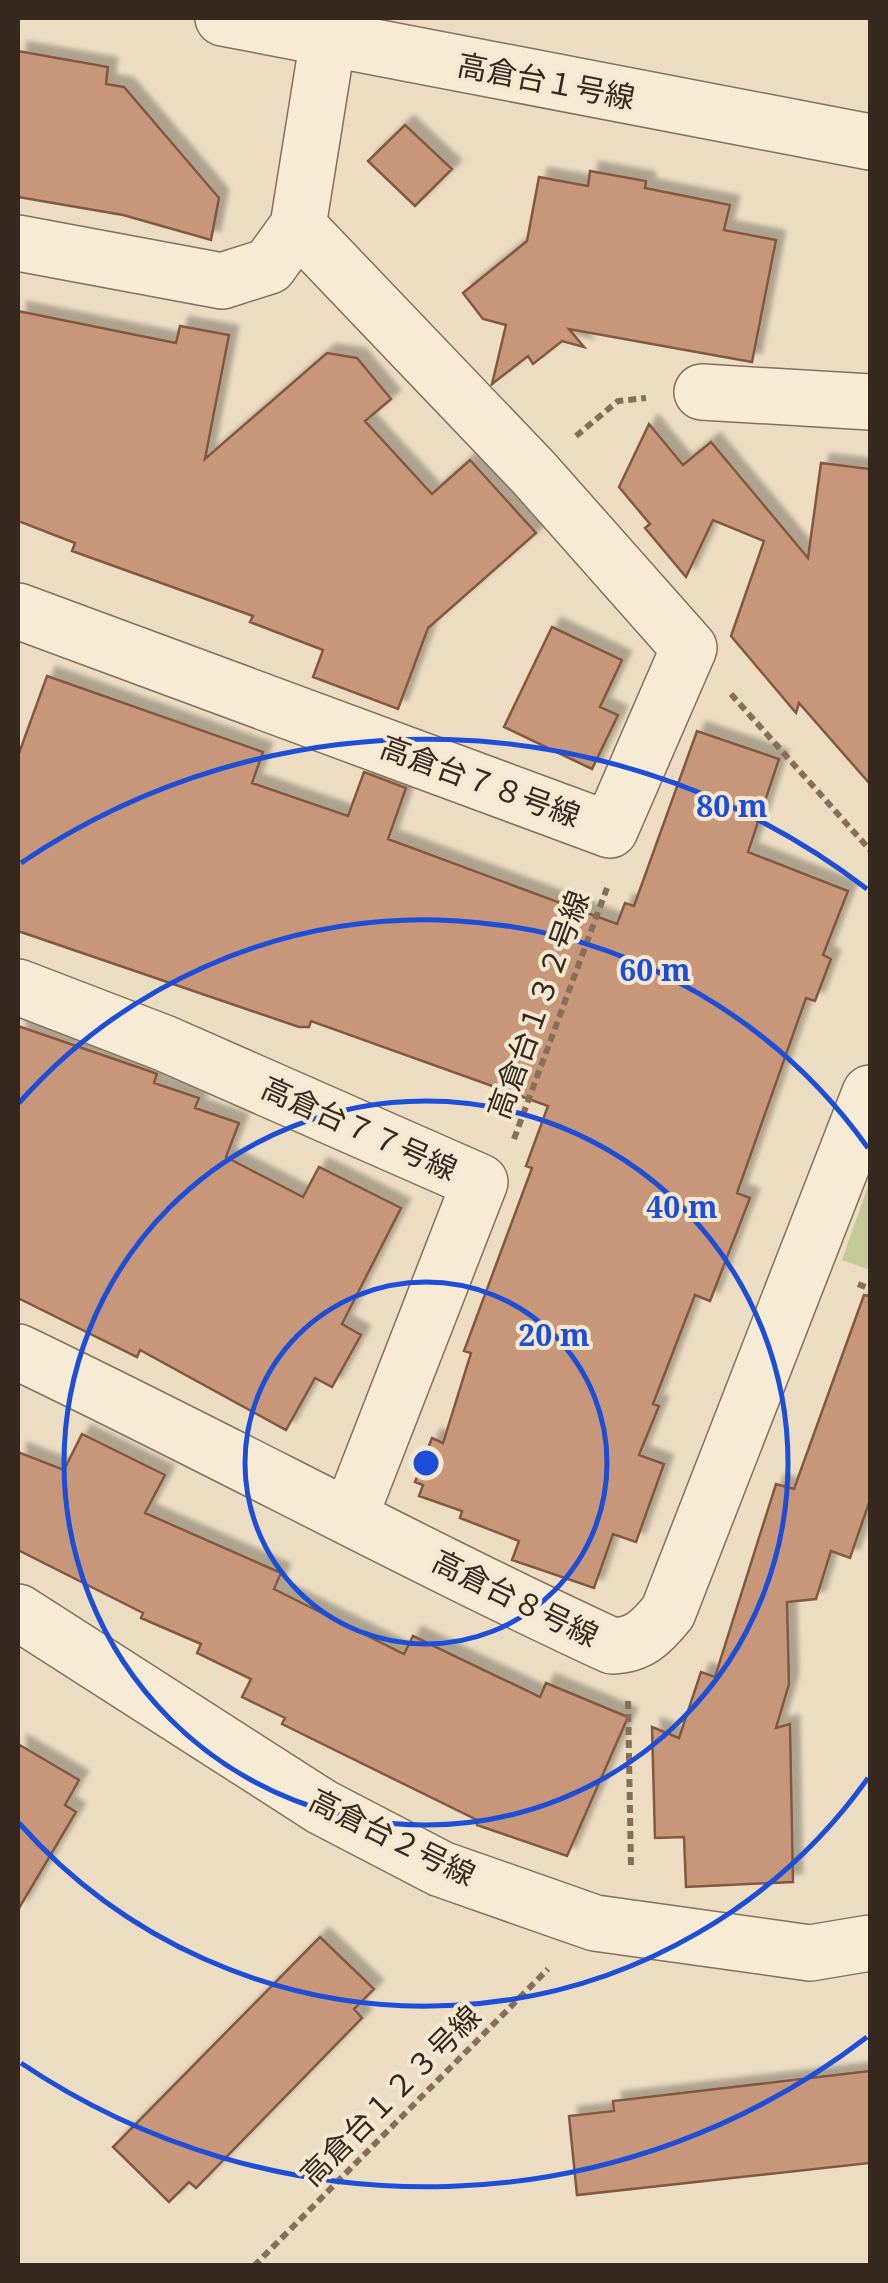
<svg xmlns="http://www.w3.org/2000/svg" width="888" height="2283" font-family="'Noto Serif','Noto Sans JP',serif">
	<defs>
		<filter id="shadow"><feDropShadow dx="9" dy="-9" stdDeviation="2.5" flood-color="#0004"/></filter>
	</defs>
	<rect width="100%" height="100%" fill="#ecddc2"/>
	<path fill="#c5c997" d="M870 1180V1270L842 1260Z"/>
	<path fill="#c89779" stroke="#835841" stroke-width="2.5" filter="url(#shadow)" d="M18 51 108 67 106 84 124 87 219 198 211 240 123 215 18 197Z
		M405 125 452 169 415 206 368 161Z
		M590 171 646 181 645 188 730 205 724 230 776 240 752 362 569 329 584 347 562 341 533 364 528 356 492 384 506 325 483 319 463 293 527 241 539 177 588 186Z
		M18 311 176 343 180 326 229 335 205 459 327 353 357 358 391 399 365 421 432 494 470 460 536 533 428 628 398 709 313 677 323 650 250 622 253 616 72 551 75 543 18 521Z
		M649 424 683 465 711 442 808 558 821 463 870 469V784L799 703 796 713 731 636 764 541 713 520 686 577 645 528 650 524 619 487Z
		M552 627 622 660 600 707 618 715 592 769 504 727Z
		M47 676 263 752 252 783 348 816 364 772 406 788 388 839 617 924 625 903 634 906 697 731 779 759 748 852 848 891 823 955 831 959 815 1001 806 998 737 1193 750 1198 710 1301 695 1295 653 1404 659 1406 639 1455 664 1464 636 1542 613 1534 594 1588 512 1560 519 1541 460 1518 462 1511 419 1496 423 1485 415 1482 432 1438 443 1443 471 1353 464 1351 532 1168 526 1166 548 1106 311 1021 309 1027H299L18 931V756Z
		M18 1026 152 1072 157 1074 154 1083 199 1098 195 1108 239 1123 226 1157 303 1197 319 1167 401 1208 342 1324 361 1335 332 1387 315 1378 286 1430 140 1350 137 1357 18 1298Z
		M864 1295 870 1296V1500L850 1558 831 1551 816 1599 787 1602 789 1684 776 1728 790 1724 793 1882 686 1887 684 1837 655 1838 652 1727 679 1738 701 1672 715 1677 776 1484 794 1489Z
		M82 1434 165 1475 145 1513 281 1573 274 1589 404 1654 413 1636 540 1697 546 1683 628 1717 567 1856 477 1825 479 1821 282 1724 285 1718 242 1697 251 1679 197 1653 201 1644 141 1618 143 1613 18 1550V1452L64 1470Z
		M18 1744 79 1780 65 1805 76 1812 18 1910Z
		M320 1937 374 1989 354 2009 362 2018 196 2188 189 2182 169 2202 113 2147Z
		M870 2071V2163L577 2195 569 2116 614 2111 613 2101Z"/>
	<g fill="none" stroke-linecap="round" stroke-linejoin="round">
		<defs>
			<path id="minor" d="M18 243 222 281 269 266 298 226 328 39
				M702 392 870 402
				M18 611 610 830 689 648 533 472 298 226
				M18 987 164 1043 480 1182 350 1516
				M18 1352C217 1447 411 1553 612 1646 639 1645 651 1633 668 1612L870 1093"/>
			<path id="tertiary" d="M223 18 870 142
				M18 1612 322 1807 441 1869 595 1923 810 1953 870 1943"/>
		</defs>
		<use href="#minor" stroke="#856f5a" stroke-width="58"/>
		<use href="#tertiary" stroke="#856f5a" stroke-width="58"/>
		<path stroke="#856f5a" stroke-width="6" stroke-dasharray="8 5" stroke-linecap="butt" d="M576 436 618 401 646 398
			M731 694 870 850
			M514 1139 607 888
			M858 1284 870 1289
			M628 1701 631 1868
			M254 2266 548 1969"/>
		<use href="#minor" stroke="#f7ebd5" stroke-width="55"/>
		<use href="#tertiary" stroke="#f7ebd5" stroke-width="55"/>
	</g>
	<g fill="none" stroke="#1d4ed8" stroke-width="5">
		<circle cx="426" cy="1463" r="181"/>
		<circle cx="426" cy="1463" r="362"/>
		<path d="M868 1778A543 543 0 0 1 19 1823M19 1103A543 543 0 0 1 868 1148"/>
		<path d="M867 2037A724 724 0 0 1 21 2063M21 863A724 724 0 0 1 867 889"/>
	</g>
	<g text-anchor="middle" stroke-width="8" stroke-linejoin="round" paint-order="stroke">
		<g font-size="30" fill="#35281e" stroke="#f4e8d1">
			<text transform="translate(546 82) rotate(11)" y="10">高倉台１号線</text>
			<text transform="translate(480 782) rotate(20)" y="10">高倉台７８号線</text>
			<text transform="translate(539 1005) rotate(-70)" y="10">高倉台１３２号線</text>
			<text transform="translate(359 1129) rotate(24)" y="10">高倉台７７号線</text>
			<text transform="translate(515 1599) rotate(26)" y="10">高倉台８号線</text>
			<text transform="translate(392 1838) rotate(26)" y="10">高倉台２号線</text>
			<text transform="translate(391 2096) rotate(-45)" y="10">高倉台１２３号線</text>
		</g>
	</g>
	<circle cx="426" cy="1463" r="15" fill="#1d4ed8" stroke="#f4e8d1" stroke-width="5"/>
	<g font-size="30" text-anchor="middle" font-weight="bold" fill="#1d4ed8" stroke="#f4e8d1" stroke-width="8" stroke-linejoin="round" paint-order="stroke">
		<text x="732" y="817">80 m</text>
		<text x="655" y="981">60 m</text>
		<text x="682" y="1218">40 m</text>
		<text x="554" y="1346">20 m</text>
	</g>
	<rect width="888" height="2283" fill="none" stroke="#35281e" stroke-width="40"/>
</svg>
